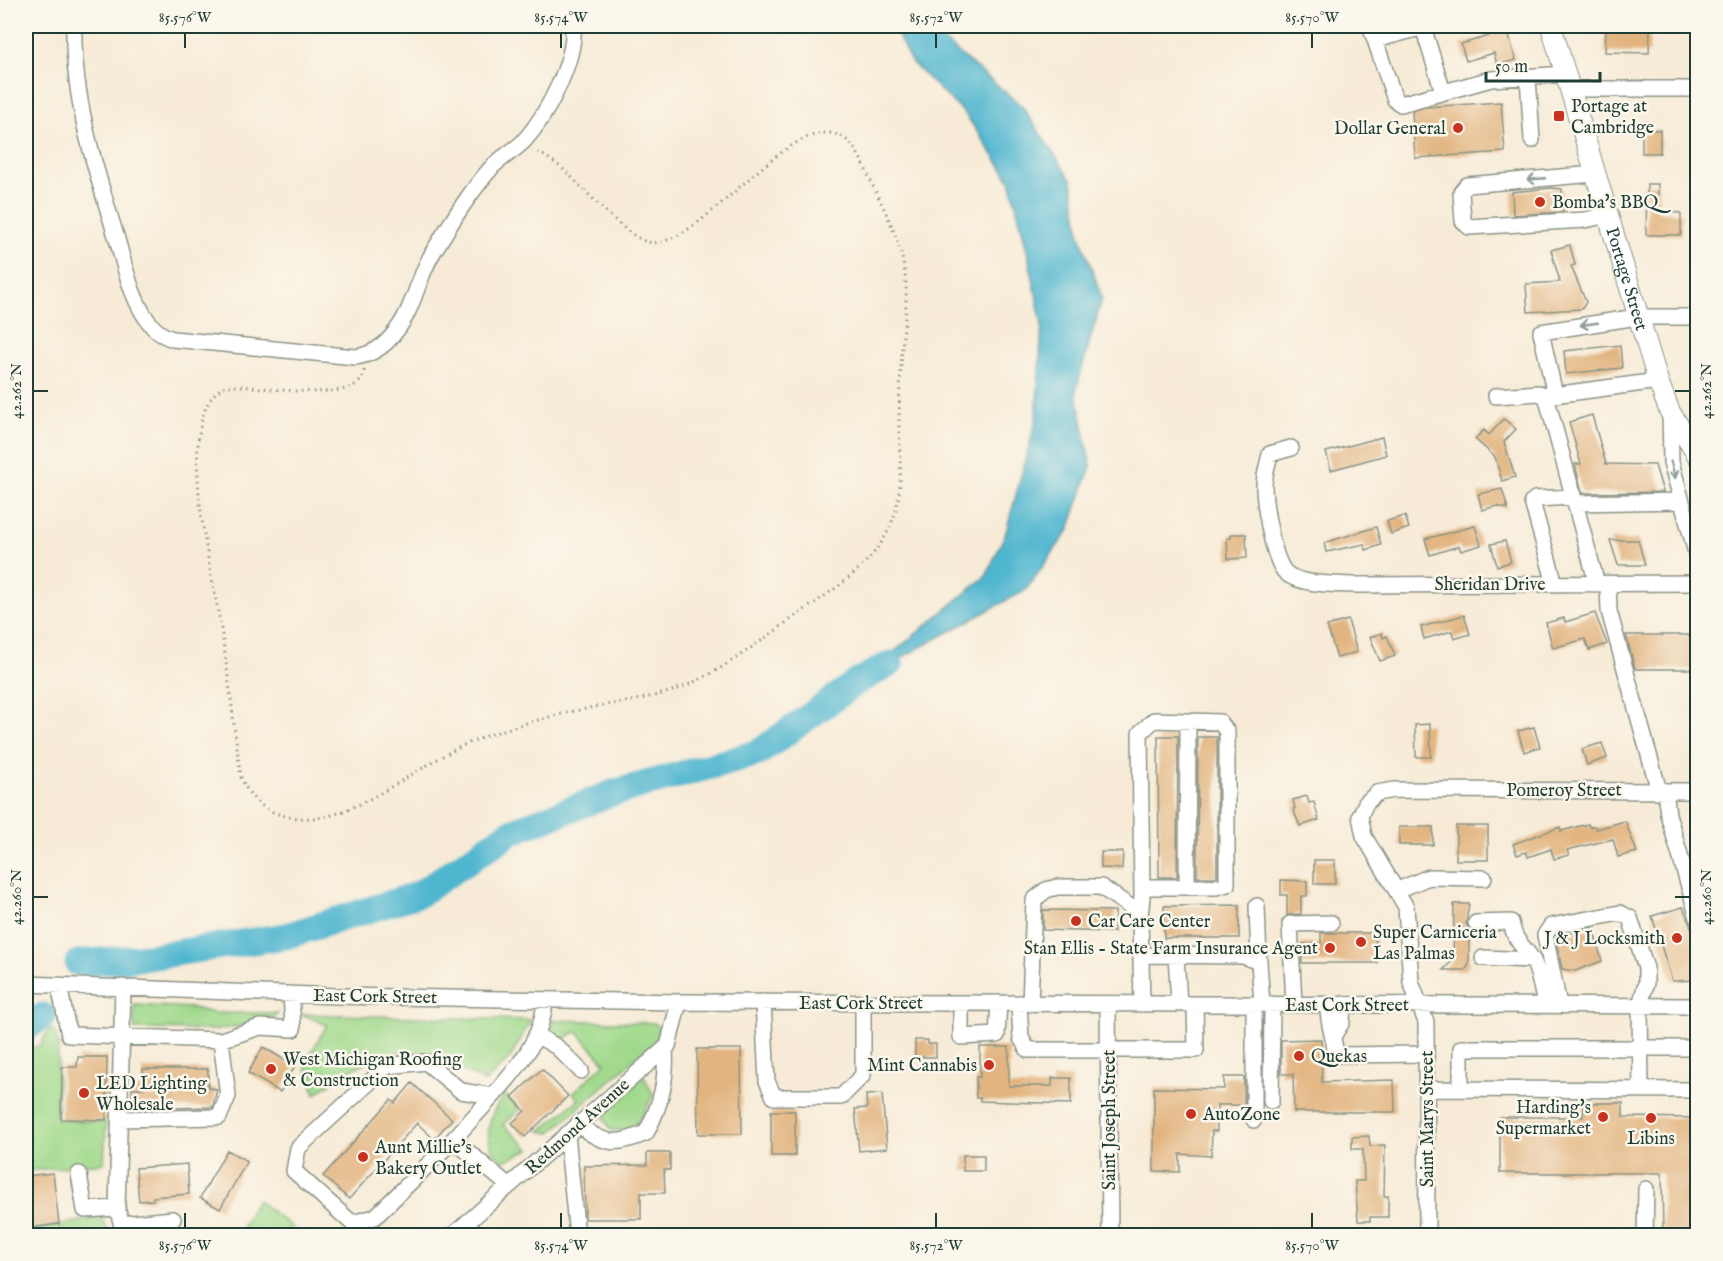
<svg xmlns="http://www.w3.org/2000/svg" width="1723" height="1261" font-family="'IM FELL English',serif">
	<rect width="100%" height="100%" fill="#fbf7ec"/>
	<filter id="ink" filterUnits="userSpaceOnUse"><feTurbulence type="fractalNoise" baseFrequency=".0167" numOctaves="2"/><feDisplacementMap in="SourceGraphic" scale="12" xChannelSelector="R" yChannelSelector="G"/><feConvolveMatrix kernelMatrix="1 2 1 2 8 2 1 2 1" color-interpolation-filters="sRGB"/></filter>
	<filter id="wash" filterUnits="userSpaceOnUse"><feTurbulence type="fractalNoise" baseFrequency=".008" numOctaves="4" result="noise"/><feDisplacementMap in="SourceGraphic" scale="24" xChannelSelector="R" yChannelSelector="G"/><feGaussianBlur stdDeviation="1.35" result="paint"/><feColorMatrix in="noise" values="0 0 0 0 0 0 0 0 0 0 0 0 0 0 0 0 0 1.4 0 .05"/><feComposite in="paint" operator="in"/></filter>
	<g filter="url(#wash)">
		<rect width="100%" height="100%" fill="#f7ebd7"/>
		<path fill="#a0d98c" stroke="#608b60" stroke-width="1.5" d="M134 1005 193 1008 213 1013H278L272 1021 215 1030 134 1029Z
			M301 1014 531 1020 510 1058 485 1082C467 1073 449 1063 430 1056 389 1042 345 1071 315 1095L305 1063 327 1025Z
			M552 1020 655 1023C665 1036 653 1044 643 1052L550 1133 540 1131 579 1099 573 1093 605 1063 578 1033 575 1032 564 1039 552 1031Z
			M49 1029 54 1030 58 1044 57 1120 106 1122 104 1163 26 1171V1050L41 1045Z
			M644 1076 653 1095C645 1112 635 1135 611 1130L604 1119 606 1110Z
			M505 1094 520 1110 503 1125 530 1149 504 1161C479 1144 488 1114 505 1094Z
			M257 1200 293 1228 285 1235H238Z
			M97 1218 103 1221 111 1235H26V1225L27 1231Z"/>
		<path fill="#50b6cf" stroke="#387a82" stroke-width="1.5" d="M893 26H926L1022 106 1072 181 1080 235 1102 298 1076 390 1091 466 1069 530 1026 590 857 682 986 576 1006 532 1036 420 1042 325 1029 259 1010 180 966 115 911 62Z"/>
		<g fill="none" stroke-linecap="round" stroke-linejoin="round">
			<path stroke="#50b6cf" stroke-width="27" d="M78 963 149 957 286 936 419 894 511 832 613 793 758 753 857 682 890 664
				M26 1028 43 1016"/>
		</g>
		<g id="blocks">
			<path fill="#e2b47f" d="M1501 26H1506L1516 60 1497 65 1494 53 1466 61 1461 44 1489 36 1488 29Z
				M1606 29 1650 30 1649 53 1605 52Z
				M1501 102 1505 152 1415 158 1412 111 1425 107Z
				M1642 130H1660V153H1642Z
				M1647 184H1658V211L1681 213V235H1646Z
				M1551 188 1562 189 1563 212 1513 215 1512 192Z
				M1570 245 1575 265 1571 266 1586 302 1582 309 1528 312 1526 284 1560 282 1551 250Z
				M1620 345 1622 368 1566 374 1564 351Z
				M1592 415 1606 464 1655 465 1663 492 1582 493 1575 464H1581L1569 422Z
				M1504 419 1516 429 1504 442 1515 477 1502 481 1495 457 1475 439 1484 430 1489 435Z
				M1382 437 1386 455 1331 470 1326 452Z
				M1502 489 1508 509 1497 506 1482 510 1478 494Z
				M1405 516 1409 528 1391 534 1387 521Z
				M1475 526 1481 545 1461 551 1459 546 1430 555 1425 539Z
				M1376 527 1381 545 1366 550 1364 544 1326 552 1324 543Z
				M1231 534H1246L1247 558 1228 559 1227 538H1231Z
				M1610 540H1638L1645 565H1618Z
				M1505 541 1511 562 1497 566 1491 544Z
				M1595 613 1607 644 1589 650 1585 639 1553 648 1546 623 1564 618 1565 622Z
				M1464 615 1470 634 1454 639 1452 631 1424 639 1421 627Z
				M1348 620 1357 652 1337 658 1327 626Z
				M1382 633 1383 638 1387 636 1395 656 1380 661 1370 637Z
				M1626 635H1689L1698 669H1635Z
				M1430 724 1431 757H1416L1415 725Z
				M1534 727 1540 747 1524 752 1518 731Z
				M1158 736H1178L1177 877H1159Z
				M1198 737H1217V877H1197Z
				M1602 743 1607 758 1587 765 1582 749Z
				M1307 796 1309 803 1314 802 1319 820 1300 826 1293 809 1295 808 1293 800Z
				M1625 821 1637 852 1618 857 1613 839 1567 850 1569 855 1554 859 1551 849 1528 857 1526 852 1517 855 1513 844 1560 827 1561 831 1588 824 1589 827 1595 826 1596 829Z
				M1456 826H1488V860H1456Z
				M1399 827H1433V845H1399Z
				M1101 852H1123L1122 869 1101 868Z
				M1314 860H1335V884H1314Z
				M1281 880 1307 881V896H1301V914L1287 915V895H1281Z
				M1454 904H1469L1466 923 1469 930V965L1465 970H1443L1453 960Z
				M1239 905V938H1164V906Z
				M1683 907 1698 944V980L1672 981 1652 916Z
				M1043 910 1115 911 1114 932 1043 930Z
				M1593 928 1602 961 1575 971 1562 969 1556 940 1567 937V934Z
				M1321 933H1375L1377 963H1302L1301 944H1321Z
				M1321 1039 1322 1082 1394 1080 1395 1112H1294L1293 1074H1281V1040Z
				M915 1040H928V1044H936V1057H915Z
				M263 1047 295 1066 280 1092 248 1073Z
				M980 1047H1009V1086H1052V1078H1071V1104L980 1101V1098H976V1077H980Z
				M697 1049H741L742 1134H698Z
				M78 1057H107L106 1120 61 1119 62 1067H77Z
				M143 1069H208V1088L217 1089 213 1107 132 1109V1088H143Z
				M542 1069 568 1096 525 1137 512 1123 525 1111 512 1097Z
				M1224 1077H1244V1105H1217V1131H1212L1211 1156 1180 1154V1172L1154 1171V1088L1224 1089Z
				M412 1083 452 1119 434 1139 417 1123 349 1199 323 1176 391 1100 395 1103Z
				M882 1094 887 1148 859 1151 855 1109 867 1108 866 1095Z
				M1584 1103H1623V1117L1698 1118V1236H1663L1662 1173H1500V1117H1583Z
				M771 1111H795V1156H771Z
				M1369 1136 1370 1146 1385 1145 1384 1196H1388V1217H1370V1221H1358L1355 1181H1364L1363 1149H1352V1137Z
				M227 1150 247 1161 220 1209 200 1198Z
				M647 1153H670V1170H664L665 1193H641V1219H585L584 1166 647 1165Z
				M963 1155H984V1171H963Z
				M187 1164 189 1194 153 1197V1200L139 1201 136 1168Z
				M53 1173 59 1224 29 1228 26 1176Z"/>
		</g>
	</g>
	<g filter="url(#ink)">
		<use href="#blocks" fill-opacity="0" stroke="#8b9486" stroke-width="1.5"/>
		<g fill="none" stroke-linecap="round" stroke-linejoin="round">
			<defs>
				<path id="minor" d="M74 26C72 98 96 171 117 239 125 268 133 305 153 327 159 334 165 336 173 339L355 357C372 355 386 345 396 331 415 307 418 275 435 249 452 221 470 192 492 167 502 157 514 151 524 141 547 115 576 60 573 26
					M1370 26 1375 40
					M1428 26 1375 40 1395 100 1401 104 1491 79 1565 74
					M1423 27 1443 92
					M1528 77 1532 140
					M1570 89H1698
					M1595 174 1467 185 1461 192 1463 221 1469 227 1585 220 1607 215
					M1555 395 1541 332 1637 317H1698
					M1496 396 1539 393 1546 396 1658 381
					M1546 396 1597 584
					M1670 412 1671 462 1698 560
					M1291 448 1270 454C1268 464 1264 475 1264 486 1264 504 1273 559 1285 572 1298 586 1340 584 1358 585L1698 583
					M1575 503 1682 501
					M1555 584 1532 502 1535 499 1573 497
					M1608 584 1609 611 1659 791
					M1665 791 1668 814 1698 918
					M1187 887 1188 721
					M1398 890 1429 877 1484 878
					M1257 906 1259 962
					M1140 917 1142 897 1140 733 1154 720 1220 722 1227 732V884L1216 887H1142
					M1476 923 1511 922C1516 947 1525 944 1534 963 1540 976 1542 991 1545 1005
					M1141 955 1243 956 1259 962 1262 1004
					M1176 955 1179 1004
					M1483 958 1533 960
					M26 984 337 996 679 1002 1698 1006
					M59 985 69 1035 221 1040 260 1027 293 1029 291 994
					M123 987 117 1208 125 1236
					M763 1002 767 1081 774 1097H841L863 1075V1003
					M961 1003V1037L997 1035 999 1003
					M1019 1003 1021 1038 1028 1050H1196L1195 1004
					M1030 1004 1034 900 1046 890 1057 887H1101L1132 908 1140 917 1142 1004
					M1108 1004 1110 1236
					M1294 1004 1290 924 1331 923
					M1328 1004C1327 1022 1334 1037 1336 1055L1426 1054
					M1559 1005 1545 935 1551 926 1620 913 1630 918 1646 968V983L1640 1006 1641 1090
					M536 1035 557 1047 581 1071
					M1334 1035 1342 1022 1343 1004
					M1461 1088V1048H1698
					M1427 1089 1698 1090
					M1271 1101 1272 1004
					M119 1119 219 1117 228 1096 221 1040
					M1254 1120V1004
					M578 1124C603 1145 616 1146 646 1133 661 1105 667 1080 665 1049
					M567 1134 577 1236
					M448 1145 493 1096
					M79 1174 85 1210 117 1208
					M509 1186 461 1146 448 1145 375 1217 352 1223 294 1171 298 1148 387 1066 426 1062 461 1091 493 1096C518 1068 543 1038 545 1000
					M122 1224 173 1219
					M452 1236 668 1046 679 1002
					M1427 1236 1426 1022 1411 982 1406 907 1364 836 1360 816 1366 803 1377 793 1394 790 1698 791
					M1645 1236 1646 1189"/>
				<g id="major">
					<path id="s1" d="M1551 26 1658 381 1670 412 1698 456"/>
				</g>
			</defs>
			<use href="#minor" stroke="#8b9486" stroke-width="18"/>
			<use href="#major" stroke="#8b9486" stroke-width="22"/>
			<path stroke="#8b9486" stroke-width="3" stroke-dasharray="1.5 4.5" stroke-linecap="butt" d="M364 370C365 409 252 383 226 386 169 410 214 580 221 628 229 678 234 727 241 777 253 810 282 820 315 818 361 815 427 759 474 741 513 725 558 714 600 706 626 702 650 698 675 690 720 674 761 640 800 613 829 593 861 573 881 543 906 505 900 467 899 424 899 398 901 372 902 347 904 326 907 305 906 285 904 248 888 216 872 184 866 170 860 154 850 143 799 92 703 253 648 242 627 238 584 188 566 172 557 163 546 157 535 150"/>
			<use href="#minor" stroke="#fff" stroke-width="15"/>
			<use href="#major" stroke="#fff" stroke-width="20"/>
		</g>
		<defs><path id="oneway-shaft" d="M-6 0H5M1.5-3L5.5 0L1.5 3" fill="none" stroke-width="1.6" stroke-linecap="round" stroke-linejoin="round" transform="scale(1.5)"/></defs>
		<g stroke="#8f9e9a">
			<use href="#oneway-shaft" transform="translate(1536 179) rotate(175)"/>
			<use href="#oneway-shaft" transform="translate(1589 324) rotate(172)"/>
			<use href="#oneway-shaft" transform="translate(1673 470) rotate(75)"/>
		</g>
	</g>
	<path fill="none" stroke="#1f3d34" stroke-width="2" d="M185 33V48M561 33V48M936 33V48M1312 33V48M33 391H48M1675 391H1690M33 897H48M1675 897H1690M185 1213V1228M561 1213V1228M936 1213V1228M1312 1213V1228"/>
	<g fill="#c8321e" stroke="#fbf7ec" stroke-width="2">
		<rect x="1553" y="110" width="12" height="12" rx="3"/>
		<circle cx="1458" cy="128" r="6"/>
		<circle cx="1540" cy="202" r="6"/>
		<circle cx="1076" cy="921" r="6"/>
		<circle cx="1677" cy="938" r="6"/>
		<circle cx="1361" cy="942" r="6"/>
		<circle cx="1330" cy="948" r="6"/>
		<circle cx="1299" cy="1056" r="6"/>
		<circle cx="989" cy="1065" r="6"/>
		<circle cx="271" cy="1069" r="6"/>
		<circle cx="84" cy="1093" r="6"/>
		<circle cx="1191" cy="1114" r="6"/>
		<circle cx="1603" cy="1117" r="6"/>
		<circle cx="1651" cy="1118" r="6"/>
		<circle cx="363" cy="1157" r="6"/>
	</g>
	<g text-anchor="middle" stroke-width="5" stroke-linejoin="round" paint-order="stroke">
		<g font-size="18" fill="#1f3d34" stroke="#fbf7ec" text-anchor="start">
			<text x="1571" y="112">Portage at<tspan x="1571" dy="21">Cambridge</tspan></text>
			<text x="1446" y="134" text-anchor="end">Dollar General</text>
			<text x="1552" y="208">Bomba's BBQ</text>
			<text x="1088" y="927">Car Care Center</text>
			<text x="1373" y="938">Super Carniceria<tspan x="1373" dy="21">Las Palmas</tspan></text>
			<text x="1665" y="944" text-anchor="end">J &amp; J Locksmith</text>
			<text x="1318" y="954" text-anchor="end">Stan Ellis - State Farm Insurance Agent</text>
			<text x="1311" y="1062">Quekas</text>
			<text x="283" y="1065">West Michigan Roofing<tspan x="283" dy="21">&amp; Construction</tspan></text>
			<text x="977" y="1071" text-anchor="end">Mint Cannabis</text>
			<text x="96" y="1089">LED Lighting<tspan x="96" dy="21">Wholesale</tspan></text>
			<text x="1591" y="1113" text-anchor="end">Harding's<tspan x="1591" dy="21">Supermarket</tspan></text>
			<text x="1203" y="1120">AutoZone</text>
			<text x="1651" y="1144" text-anchor="middle">Libins</text>
			<text x="375" y="1153">Aunt Millie's<tspan x="375" dy="21">Bakery Outlet</tspan></text>
		</g>
		<g font-size="18" fill="#1f3d34" stroke="#fbf7ec">
			<text dy="6" stroke="none"><textPath href="#s1" startOffset="264">Portage Street</textPath></text>
			<text x="1490" y="590">Sheridan Drive</text>
			<text x="1564" y="796">Pomeroy Street</text>
			<text transform="translate(375 996) rotate(1)" y="6">East Cork Street</text>
			<text x="861" y="1009">East Cork Street</text>
			<text x="1347" y="1011">East Cork Street</text>
			<text transform="translate(1427 1119) rotate(-90)" y="6">Saint Marys Street</text>
			<text transform="translate(1109 1120) rotate(-90)" y="6">Saint Joseph Street</text>
			<text transform="translate(577 1126) rotate(-42)" y="6">Redmond Avenue</text>
		</g>
	</g>
	<rect width="1723" height="1261" fill="none" stroke="#fbf7ec" stroke-width="66"/>
	<path d="M1486 72v9h114v-9" fill="none" stroke="#1f3d34" stroke-width="3"/>
	<text x="1495" y="72" font-size="18" fill="#1f3d34" stroke="#fbf7ec" stroke-width="4.5" paint-order="stroke">50 m</text>
	<rect x="33" y="33" width="1657" height="1195" fill="none" stroke="#1f3d34" stroke-width="2"/>
	<g font-size="15" text-anchor="middle" fill="#1f3d34">
		<text x="185" y="22">85.576°W</text>
		<text x="561" y="22">85.574°W</text>
		<text x="936" y="22">85.572°W</text>
		<text x="1312" y="22">85.570°W</text>
		<text transform="translate(16 391) rotate(-90)" y="5">42.262°N</text>
		<text transform="translate(1706 391) rotate(-90)" y="5">42.262°N</text>
		<text transform="translate(16 897) rotate(-90)" y="5">42.260°N</text>
		<text transform="translate(1706 897) rotate(-90)" y="5">42.260°N</text>
		<text x="185" y="1250">85.576°W</text>
		<text x="561" y="1250">85.574°W</text>
		<text x="936" y="1250">85.572°W</text>
		<text x="1312" y="1250">85.570°W</text>
	</g>
</svg>
